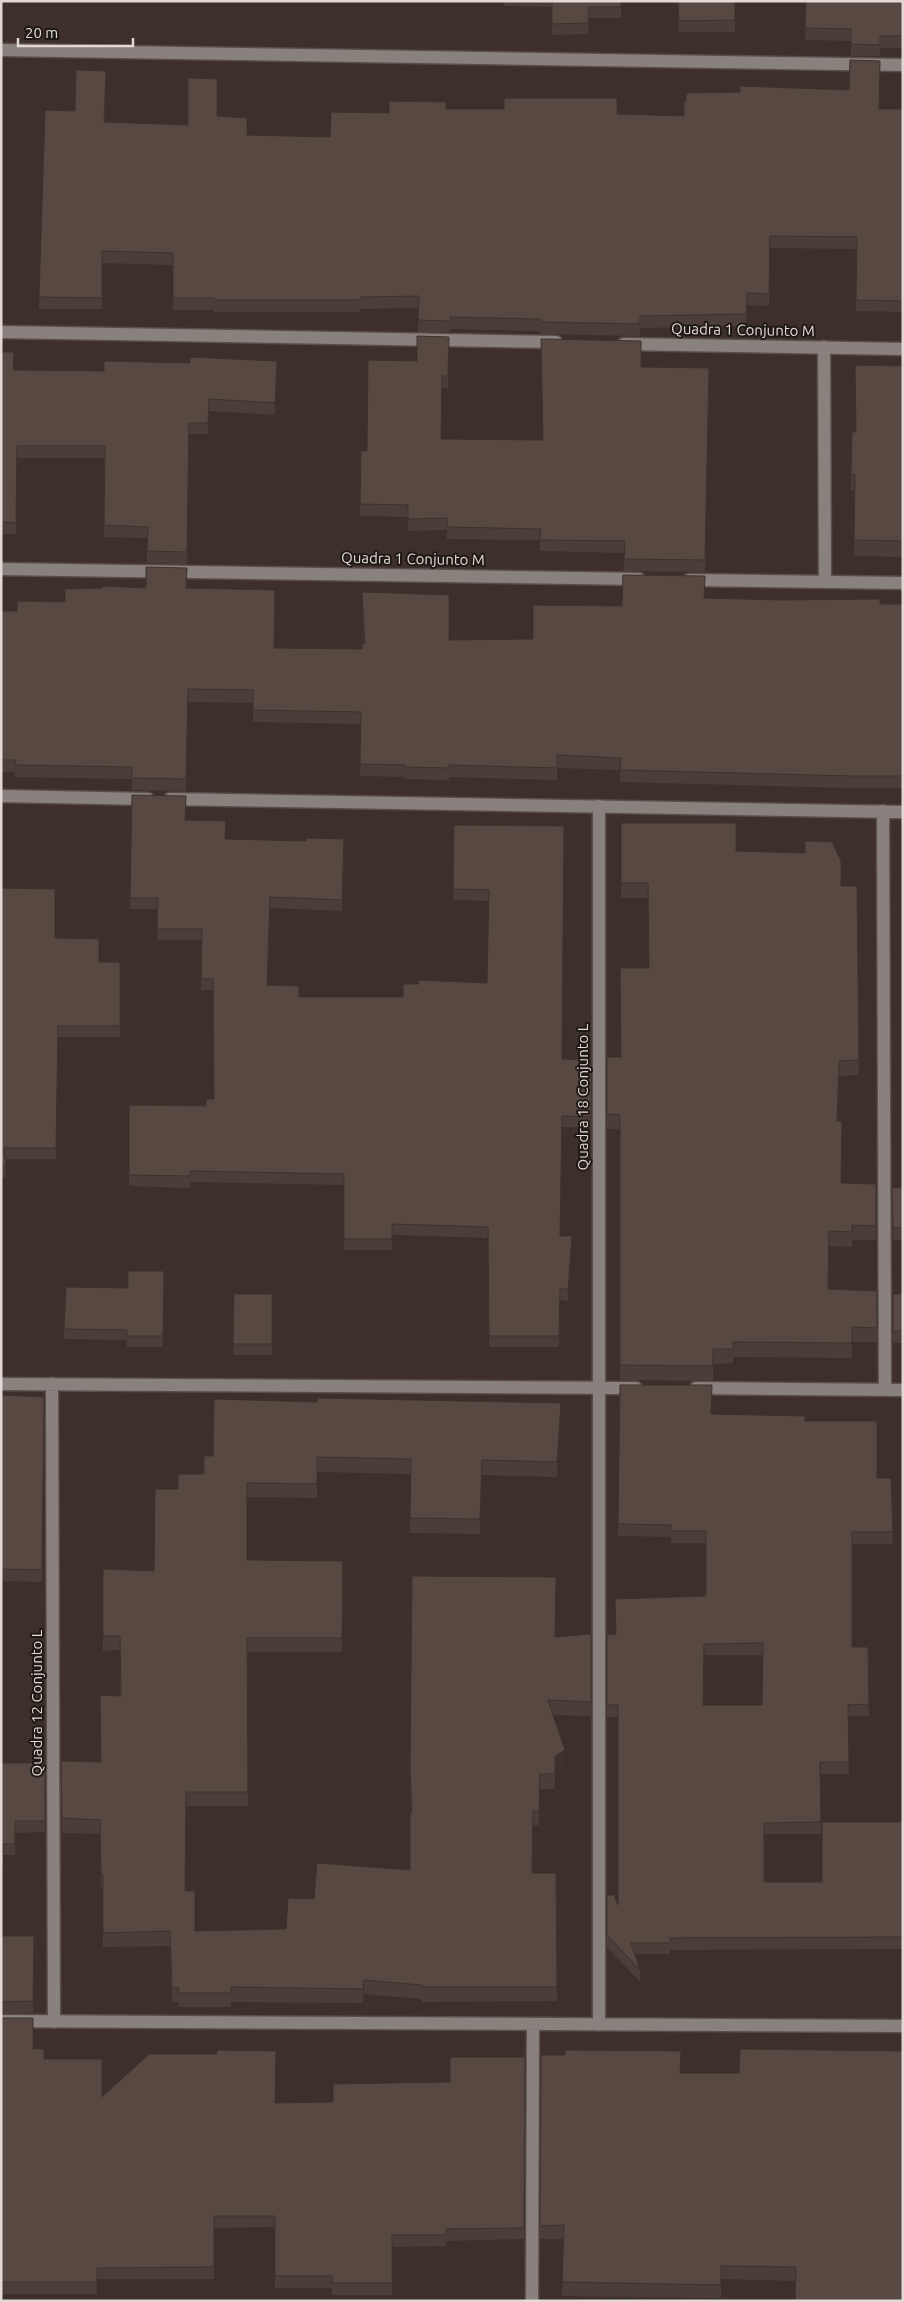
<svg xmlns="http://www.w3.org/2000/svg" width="904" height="2302" font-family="Ubuntu,sans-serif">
	<rect width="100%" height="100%" fill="#3d2f2a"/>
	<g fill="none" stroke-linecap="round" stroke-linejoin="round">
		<defs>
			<path id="minor" d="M1 50 903 65
				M1 332 556 342
				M624 344 903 349
				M824 347 825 582
				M1 569 639 579
				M689 580 903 583
				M1 796 148 799
				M170 799 903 812
				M883 811 885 1389
				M1 1384 636 1388
				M52 1384 54 2022
				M696 1388 903 1390
				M1 2021 903 2026
				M599 2025V806
				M532 2301 533 2025"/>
		</defs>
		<use href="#minor" stroke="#5b4e49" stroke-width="15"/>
		<use href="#minor" stroke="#89817e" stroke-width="12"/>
	</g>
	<path fill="#4b3e39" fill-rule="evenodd" d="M504 1H621V18H589L588 34 552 35V7L504 6Z
		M678 1H735V32H679Z
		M806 1H903V48H880V56H851V41L805 40Z
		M106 82 105 122 188 125 217 116 247 135 330 137 389 113 446 109 684 116 879 109H903V312L856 311V249L770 248 769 306 747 305 746 326 640 328V336L541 334 540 331 450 329V332H418V308L360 309V312H214V310H173V265L102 263V309H39V297L75 111Z
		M449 349 448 388 442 387 441 439 543 440 641 367 709 368 705 572 624 571V553L540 551V540L447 539V530L408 531V517L360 516 361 451H367L417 361Z
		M1 352 14 370 277 373 275 415 209 411 208 434H189L187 564 147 563V538L104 537V458H17L16 534H1Z
		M903 366V557L854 556 855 490H851L852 432H856Z
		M146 588H186L274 648 362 649 364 644 362 605V592L449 640 533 639 622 606 704 598 903 604V788H851L620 782V770L557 768V780L449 777V780L405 779V777L360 776 361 724 253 722V703L188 702 186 791 132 790V779L15 777V772H1V611H17Z
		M132 795 226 839 344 850 342 911 270 908 267 985 299 997H403L418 984V980L487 983 489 901 453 900 454 825 564 826 562 1059 591 1060V1128L562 1127 560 1236 572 1247 568 1301 560 1300 559 1347H489L488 1238 392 1235V1250H344V1185L190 1182V1188L129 1186V1105L206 1106 214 1099 213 990H201L202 940H157L158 909H130Z
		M621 823 736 851 841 886H857L859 1075 839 1076 838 1121 841 1183 876 1184V1240H852V1247L829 1246 828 1289 877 1291V1342H852V1358L733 1357V1363L713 1364V1381L620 1380V1129H607V1057H621L649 968 648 898H621Z
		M1 888 55 938 99 962H120V1037H58L56 1159H5L6 1177H1Z
		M892 1187 903 1188V1240H893Z
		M164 1271 163 1347H127V1340L64 1339V1329L128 1288Z
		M234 1294H272V1355H233Z
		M893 1294H903V1343H893Z
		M620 1385 712 1414 805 1421 877 1478H891L893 1544H852V1647H868L869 1716H848L849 1774H820L821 1834H764V1882H822L903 1822V1949L670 1950V1954H635L640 1970V1982L607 1947V1895L618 1905V1717H607V1635L615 1634 706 1596V1543H671V1537L618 1536ZM704 1655H763L762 1705H703Z
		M1 1395 44 1397 42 1582 1 1581Z
		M561 1418 557 1477 482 1475 480 1534 410 1533 411 1474 317 1472V1498L247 1497V1560L343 1561 342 1652H247L248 1806H186L185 1891 195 1931 286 1929 314 1899 410 1870 411 1812 410 1769 555 1637 591 1634V1716L553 1715 565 1765 555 1771V1789H540L539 1825H533L532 1873H556L557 2001 422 2002V1999L364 1994 363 2003 231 2002V2007H178V2002H172L170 1946 103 1947V1888H101L100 1834 62 1833 61 1761 100 1762 120 1696V1650L103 1651V1636L154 1571 178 1489 204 1474 213 1456Z
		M1 1763H45V1832L15 1833V1855H3V1865H1Z
		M1 1936H34L33 2013 1 2014Z
		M1 2018 33 2049 44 2059 102 2097 275 2103 333 2102 450 2082 525 2057 524 2239 446 2241V2246L392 2247V2295H332V2288H275V2227L214 2228V2279H97V2294H1Z
		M903 2051 795 2281 721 2279V2298L562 2296 564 2239H540L541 2055 680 2073H739Z"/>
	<path fill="#3d322e" d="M277 361V373L275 415V403Z
		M572 1236V1247L568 1301V1289Z
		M561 1403V1418L557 1477V1462Z
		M565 1750V1765L555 1771V1756Z
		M364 1980V1994L363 2003V1989Z"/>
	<path fill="#574842" stroke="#3d322e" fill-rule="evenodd" d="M552 1H621V7H589L588 23 552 24Z
		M678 1H735V20L679 21Z
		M806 1H903V36H880V45L851 44V29L805 28Z
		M850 60 880 61 879 109H903V301L856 300 857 237 770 236 769 294 747 293 746 314 640 316V324L541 322 540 319 450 317V321L418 320 419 296 360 297V300H214V298H173V253L102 251V298L39 297 45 110 75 111 76 70 106 71 104 122 188 125V78L217 79V116L247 118V135L330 137 331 112 389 113V101L446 102V109H504V98H617V114L684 116V101H686V93L740 92V86L849 90Z
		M417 336 449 337 448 376H442L441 439 543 440 541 339 641 341V367L709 368 705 560 624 559 625 541 540 540 541 529 447 527V518L408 519V505L360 504 361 451H367L368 360 417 361Z
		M1 352H14L13 370 104 371V361L190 363V357L277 361 275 403 209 399 208 423H189L187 552 147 551 148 527 104 525 105 446H17L16 523 1 522Z
		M855 365 903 366V541L854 540 855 474H851L852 432H856Z
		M146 567 187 568 186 588 275 590 274 648 362 649V644H365L362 592 449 595V640L533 639V605L622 606 623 575 705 576 704 598 782 600 880 599V604H903V776H851L620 770 621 758 557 755V768L449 765V768L405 767V765L360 764 361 712 253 710V690L188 689 186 779 132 778V767L15 765 16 760H1V611H17V601L65 602V589L102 588V586L146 588Z
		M132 795 186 796 185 820 226 821 225 839 306 841V838L344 839 342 900 270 897 267 985 299 986V997H403V984H419L418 980 487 983 489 890 453 889 454 825 564 826 562 1059 591 1060V1117L562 1116 560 1236H572L568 1289H560L559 1336H489L488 1227 392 1224V1239H344V1174L190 1171V1176L129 1175V1105L206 1106V1099H214L213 979H201L202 929H157L158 898H130Z
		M621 823H736V851L805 853V841L832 842 841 861V886H857L859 1060 839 1061 837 1121H842L841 1183 876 1184V1226L852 1225V1232L829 1231 828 1289 877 1291V1328L852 1327V1343L733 1342V1349H713V1366L620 1365V1115L607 1114V1057H621L620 968H649L648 883H621Z
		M1 888 55 889V938L99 939V962H120V1026H58L56 1148H4L6 1166H1Z
		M892 1187 903 1188V1228H893Z
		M128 1271H164L163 1336H127V1330L64 1329 66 1287 128 1288Z
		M234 1294H272V1344H233Z
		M893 1294H903V1331H893Z
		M620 1385H712L711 1414 805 1416V1421H877V1478H891L893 1532H852V1647H868L869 1704 848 1705 849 1762H820L821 1822 764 1823V1882H822V1822H903V1937L670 1938V1943H631L640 1970 607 1935V1895H614L618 1905V1705H607V1635L616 1634 615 1599 706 1596V1531H671V1525L618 1524ZM763 1643 762 1705H703L704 1644Z
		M1 1395 44 1397 42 1570 1 1569Z
		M318 1398 561 1403 557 1462 482 1460 480 1519 410 1518 411 1459 317 1457V1484L247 1483V1560L343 1561 342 1638H247L248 1792H186L185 1891H195V1931L286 1929 288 1898 314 1899 317 1863 410 1870V1812H412L410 1769 412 1576 556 1577 555 1637 591 1634V1702L548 1700 565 1750 555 1756V1774H540L539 1811H533L532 1873H556L557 1987H422V1985L364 1980 363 1989 231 1987V1993H178L179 1988H172L170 1931 103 1933V1874H101L100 1820 62 1818 61 1761 101 1762 100 1695 121 1696 120 1636H103V1569L154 1571 155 1489H178V1474H204V1456H213L214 1399 317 1402Z
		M1 1763H45V1821H15V1844H3V1853H1Z
		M1 1936H34L33 2001 1 2002Z
		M1 2018H33V2049H44V2059H102V2097L149 2054H217V2050L276 2051 275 2103 333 2102V2084L450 2082V2057H525L524 2228 446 2229V2235H392V2283H332V2276H275V2216H214V2267L97 2268V2282H1Z
		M740 2049 903 2051V2301H795L796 2267 721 2266V2285L562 2282 564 2225 540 2226 541 2055H565V2050L681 2051 680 2073H739Z"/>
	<g text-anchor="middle" stroke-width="4" stroke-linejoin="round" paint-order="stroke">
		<g font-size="15" fill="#e2d9d6" stroke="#1f1916">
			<text transform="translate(743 330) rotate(1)" y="5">Quadra 1 Conjunto M</text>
			<text transform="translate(413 559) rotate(1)" y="5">Quadra 1 Conjunto M</text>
			<text transform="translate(583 1097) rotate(-90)" y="5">Quadra 18 Conjunto L</text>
			<text transform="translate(37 1703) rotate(-90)" y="5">Quadra 12 Conjunto L</text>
		</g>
	</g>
	<rect width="904" height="2302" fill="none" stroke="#e2d9d6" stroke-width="5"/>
	<path d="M18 38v8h115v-8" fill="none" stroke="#e2d9d6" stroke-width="2.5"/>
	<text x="25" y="38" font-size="15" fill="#e2d9d6" stroke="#1f1916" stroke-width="4" paint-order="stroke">20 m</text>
</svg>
